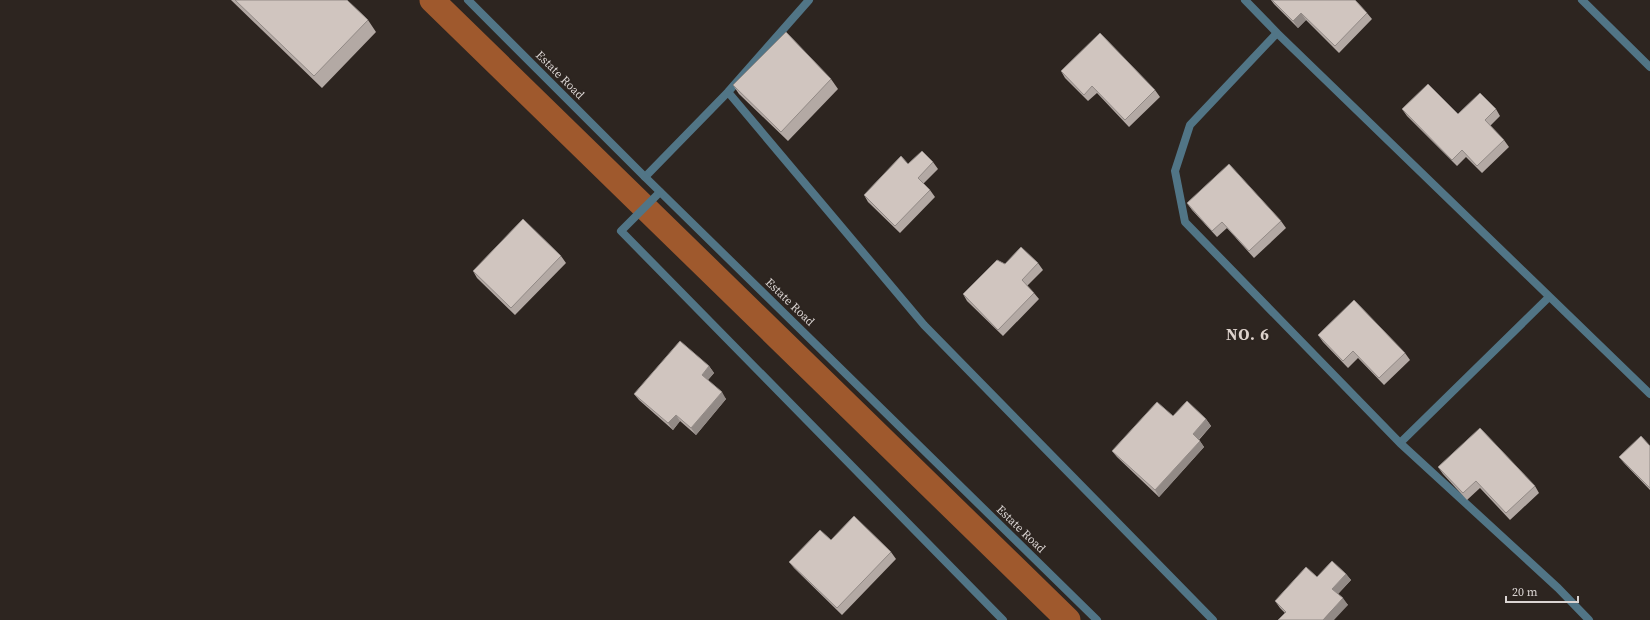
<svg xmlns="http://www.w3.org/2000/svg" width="1650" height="620" font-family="'Source Serif 4',serif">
	<rect width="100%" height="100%" fill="#2d2520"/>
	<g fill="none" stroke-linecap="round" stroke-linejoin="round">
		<path stroke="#9f592d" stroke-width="25" d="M432 0 1068 620"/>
		<path stroke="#517586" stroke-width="8" d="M1245 0 1277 33
			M1582 0 1650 67
			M728 92 924 325 1213 620
			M645 177 728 92 809 0
			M660 192 621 231 1003 620
			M1400 443 1549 297
			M1589 620 1558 588 1400 443 1185 222 1175 171 1190 125 1277 33 1650 394"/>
		<path stroke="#517586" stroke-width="8" d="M468 0 645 177 1097 620"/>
	</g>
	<path fill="#b3a9a4" d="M231 0H347L368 20 376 32 322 88Z
		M1271 0H1355L1367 13 1372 19 1339 53 1306 20 1298 28 1274 4Z
		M1061 71 1155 90 1160 97 1129 127 1097 93 1088 101 1065 78Z
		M831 79 838 89 788 141 739 94 733 85Z
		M1402 109 1458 114 1496 109 1500 116 1490 126 1504 140 1509 147 1482 173 1466 157 1457 166 1407 116Z
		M933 162 938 169 923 184 930 190 935 197 900 233 868 202 864 195 908 164Z
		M1187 203 1281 221 1286 228 1254 258 1227 228 1217 237 1192 210Z
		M561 256 566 263 515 315 477 278 473 271Z
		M1038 263 1043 270 1027 286 1034 293 1039 299 1003 336 967 301 963 294 1005 264Z
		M1318 335 1405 353 1410 360 1384 385 1358 358 1348 368 1323 342Z
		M709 366 714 373 708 380 726 399 696 435 680 421 673 430 639 400 634 394Z
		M1173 416 1206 419 1211 426 1199 440 1204 447 1159 497 1117 457 1112 451Z
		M1650 446V490L1624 463 1619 457Z
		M1438 467 1535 486 1539 493 1510 520 1480 488 1467 500 1443 474Z
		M831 540 891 552 896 559 842 615 794 568 789 562Z
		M1346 574 1351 580 1338 594 1348 605 1285 613 1280 608 1275 601 1317 577Z"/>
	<path fill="#928a86" d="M1301 13 1306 20 1298 28 1293 21Z
		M709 366 714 373 706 382 702 375Z
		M722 392 726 399 696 435 691 428Z
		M676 415 680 421 673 430 668 423Z
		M1206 419 1211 426 1197 441 1193 434Z
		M1200 441 1204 447 1159 497 1155 490Z
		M1346 574 1351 580 1337 595 1332 589Z
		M1343 598 1348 605 1334 620H1323Z"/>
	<path fill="#d0c5bf" stroke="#928a86" d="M235 0H347L368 20 314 76Z
		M1272 0H1355L1367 13 1335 46 1301 13 1293 21Z
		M786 32 831 79 781 132 733 85Z
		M1100 33 1155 90 1125 120 1092 86 1084 95 1061 71Z
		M1428 84 1458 114 1480 93 1496 109 1485 120 1504 140 1477 166 1462 150 1452 160 1402 109Z
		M922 151 933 162 918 178 930 190 895 226 864 195 901 156 908 164Z
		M1229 164 1281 221 1249 251 1222 222 1212 231 1187 203Z
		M523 219 561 256 511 308 473 271Z
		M1021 247 1038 263 1022 280 1034 293 998 330 963 294 997 260 1005 264Z
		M1354 300 1405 353 1379 378 1353 351 1343 361 1318 335Z
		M680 341 709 366 702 375 722 392 691 428 676 415 668 423 634 394Z
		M1187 401 1206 419 1193 434 1200 441 1155 490 1112 451 1157 402 1173 416Z
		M1480 428 1535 486 1506 513 1476 481 1463 493 1438 467Z
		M1641 436 1650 446V488L1619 457Z
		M854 516 891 552 837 608 789 562 820 530 831 540Z
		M1332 561 1346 574 1332 589 1343 598 1323 620H1278L1286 612 1275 601 1306 567 1317 577Z"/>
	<g text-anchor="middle" stroke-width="4" stroke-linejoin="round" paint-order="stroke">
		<g font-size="12" fill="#dad4d2" stroke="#2d2520">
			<text transform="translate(560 75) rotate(45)" y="4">Estate Road</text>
			<text transform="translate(790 302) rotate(44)" y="4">Estate Road</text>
			<text transform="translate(1021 529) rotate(44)" y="4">Estate Road</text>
		</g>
		<g font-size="16" font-weight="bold" letter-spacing="1" fill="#ddd2cc" stroke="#2d2520">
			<text x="1248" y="340">NO. 6</text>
		</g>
	</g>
	<path d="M1506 596v6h72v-6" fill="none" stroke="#dad4d2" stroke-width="2"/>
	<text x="1512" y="596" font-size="12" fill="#dad4d2" stroke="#2d2520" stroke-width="3" paint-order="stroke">20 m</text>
</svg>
